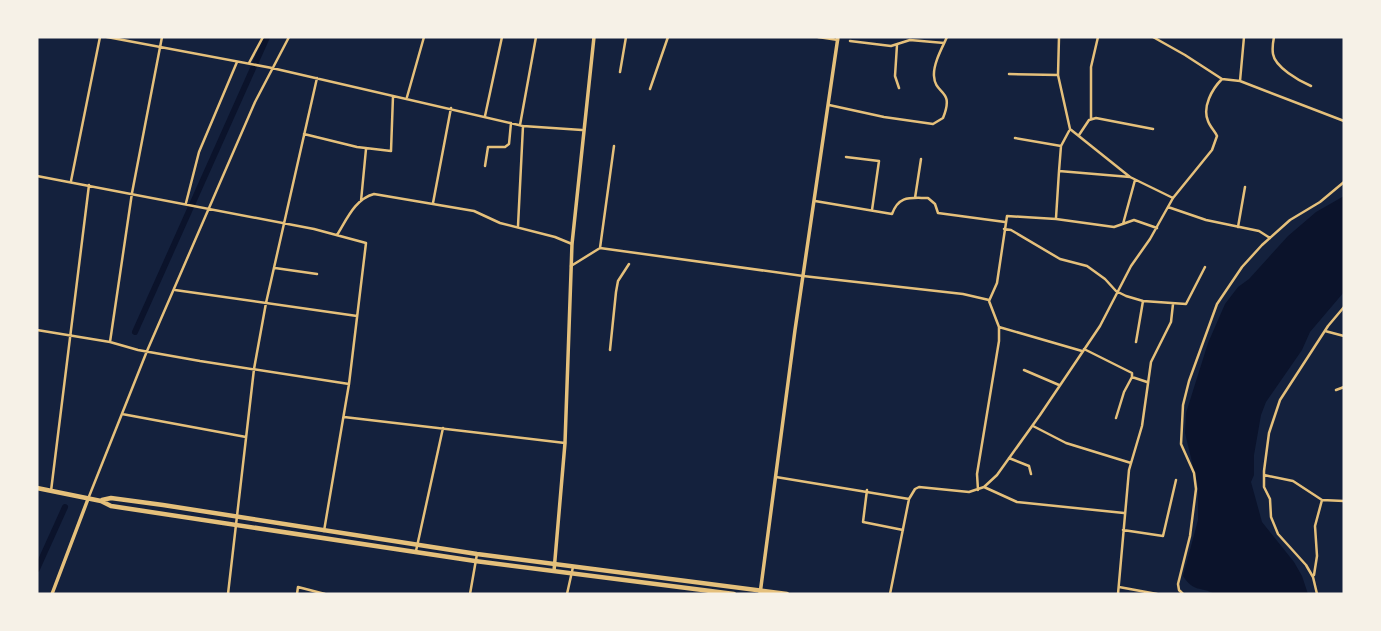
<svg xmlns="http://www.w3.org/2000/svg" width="1381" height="631" font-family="'DM Sans',sans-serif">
	<rect width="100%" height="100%" fill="#14213d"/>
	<path fill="#0b132b" d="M1344 196V292L1310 332 1302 350 1266 402 1261 415 1254 455V475L1251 482 1262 522 1294 562 1302 576 1308 594H1215C1200 586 1194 593 1183 576L1198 520V487L1185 433 1186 413 1208 343 1225 304 1238 287 1249 279 1288 236 1316 212Z"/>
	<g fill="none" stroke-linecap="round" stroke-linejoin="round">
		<path stroke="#0b132b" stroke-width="6" d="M135 332 267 37
			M37 569 65 507"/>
		<path stroke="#e5c07b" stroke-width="2.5" d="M107 37 272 68 523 126 582 130
			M818 37 838 40
			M1059 37 1058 75 1070 129 1130 177 1173 198
			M1153 37 1185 55 1222 79 1240 81 1344 121
			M1274 37C1273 42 1272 48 1273 54 1275 67 1299 81 1311 86
			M850 41 891 46 910 40 944 43
			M897 45 895 76 899 88
			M249 63 263 37
			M620 72 626 37
			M1009 74 1058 75
			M1240 81 1244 37
			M650 89 668 37
			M407 97 424 37
			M829 105 884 117 933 124 943 118C955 88 935 96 934 76 933 64 942 48 947 37
			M485 116 502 37
			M1091 119V67L1098 37
			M520 125 536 37
			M304 134 357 147 391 151 393 96
			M1079 135 1089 120 1096 118 1153 129
			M1015 138 1061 146
			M846 157 879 161 872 210
			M485 166 488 147H505L509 144 511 123
			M1059 171 1061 146 1069 131
			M37 176 314 229 366 243 349 384 324 531
			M71 181 100 37
			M915 198 921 159
			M361 201 366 149
			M815 201 892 214C899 195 910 198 928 198L935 204 938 213 1005 222
			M186 203 199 152 237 62
			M433 203 451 108
			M1168 207 1206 220 1259 231 1270 238
			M1056 218 1059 171 1130 177
			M1123 224 1135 180
			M518 226 523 126
			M1238 227 1245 187
			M1004 229 1011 230 1060 259 1087 266 1105 279 1116 291 1126 296 1143 301 1186 304 1205 267
			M337 235C347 219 355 199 374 194L474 211 500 223 555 237 572 244
			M600 248 614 146
			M571 266 600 248 803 276 963 294 989 300
			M275 268 317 274
			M175 290 357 316
			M999 327 1082 351
			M37 330 110 342 138 350 200 361 349 384
			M1325 331 1344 336
			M110 342 132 193 162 37
			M1136 342 1143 301
			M1084 349 1132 373V377L1147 382
			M610 350 616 292 618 281 629 264
			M1024 370 1059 385
			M1336 390 1344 387
			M122 414 246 437
			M344 417 565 443
			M1116 418 1124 392 1132 377
			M1033 426 1066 443 1131 463
			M1009 458 1029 466 1031 474
			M1264 475 1293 481 1322 500
			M776 477 909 499
			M984 487 1017 502 1124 513
			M867 490 863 522 903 530
			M978 490 977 474 999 341V327L989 301 997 283 1007 216 1056 219 1114 227 1134 220 1157 228
			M51 491 89 185
			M88 499 147 351 255 102 289 37
			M1123 530 1163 536 1176 480
			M416 551 443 428
			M1314 575 1317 556 1315 526 1322 500 1344 501
			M1119 587 1157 594
			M228 594 254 369 266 303 317 78
			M297 594 298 587 325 594
			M470 594 477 554
			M567 594 573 567
			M890 594 909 499 915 489 919 487 969 492 984 487 997 475 1040 415 1100 326 1131 266 1150 239 1173 198 1212 150 1217 136C1215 131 1210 127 1208 121 1202 107 1212 89 1222 79
			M1118 594 1129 470 1142 426 1151 362 1171 322 1173 304
			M1183 594 1179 590 1178 584 1190 536 1196 489 1194 473 1181 444 1183 405 1189 381 1217 304 1242 267 1262 245 1290 220 1320 202 1344 182
			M1317 594 1313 577 1306 565 1278 534 1271 517 1270 499 1264 487V471L1269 433 1280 400 1328 326 1344 307"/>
		<path stroke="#e5c07b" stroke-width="3.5" d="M554 571 565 443 572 244 594 37
			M52 594 88 499
			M760 594 795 330 838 37"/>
		<path stroke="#e5c07b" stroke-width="4.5" d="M37 488 101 501 111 506 475 561 734 594
			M102 500 111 498 163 505 477 554 787 594"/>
	</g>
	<rect width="1381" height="631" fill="none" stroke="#f6f1e7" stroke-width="77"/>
</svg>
